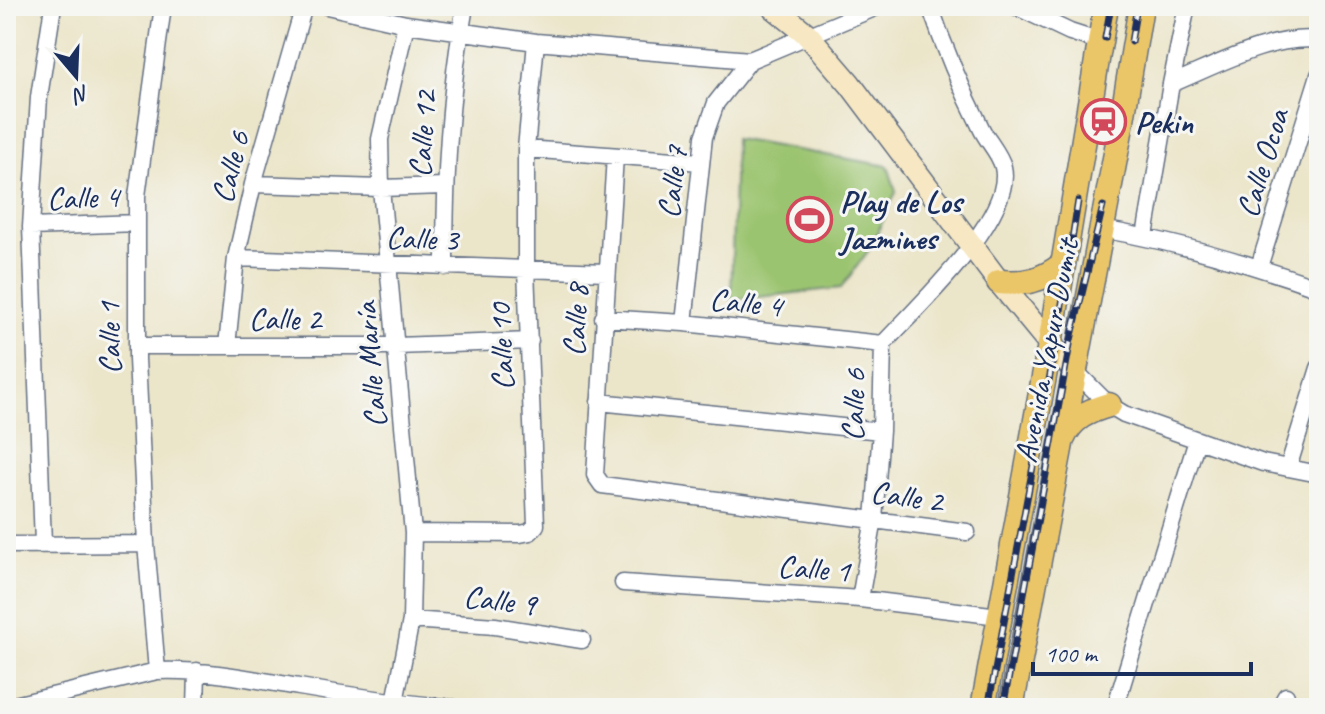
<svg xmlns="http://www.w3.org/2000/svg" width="1325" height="714" font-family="Caveat,sans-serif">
	<rect width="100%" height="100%" fill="#f6f6f2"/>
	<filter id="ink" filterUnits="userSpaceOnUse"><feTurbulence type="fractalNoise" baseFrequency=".0125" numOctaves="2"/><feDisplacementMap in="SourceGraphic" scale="16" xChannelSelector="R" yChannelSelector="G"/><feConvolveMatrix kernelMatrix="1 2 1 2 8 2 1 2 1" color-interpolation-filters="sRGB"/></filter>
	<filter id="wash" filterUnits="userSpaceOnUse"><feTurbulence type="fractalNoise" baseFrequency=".006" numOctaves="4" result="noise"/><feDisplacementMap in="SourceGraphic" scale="32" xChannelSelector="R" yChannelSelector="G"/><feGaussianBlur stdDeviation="1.8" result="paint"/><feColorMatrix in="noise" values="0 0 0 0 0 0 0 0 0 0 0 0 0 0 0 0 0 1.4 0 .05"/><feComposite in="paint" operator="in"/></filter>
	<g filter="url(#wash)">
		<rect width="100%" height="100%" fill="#ebe5c9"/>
		<path fill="#9bc470" stroke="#5b7a67" stroke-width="2" d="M735 139 888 166 896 192 871 247 841 288 731 300Z"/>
	</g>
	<g filter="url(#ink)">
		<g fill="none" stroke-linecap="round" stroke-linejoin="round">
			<defs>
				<path id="minor" d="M327 6 406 24 536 42 750 60 879 6
					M1015 6 1070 32 1098 41
					M1171 84C1215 66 1272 34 1319 40
					M526 149 701 162
					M615 156 595 475 602 485 967 532
					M253 184 381 188 445 186
					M31 227 137 223
					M1101 229C1176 242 1248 263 1319 288
					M1145 236 1171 84 1187 6
					M236 258 606 272
					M445 267C445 179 449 93 465 6
					M1259 267 1319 75
					M603 318 684 323 883 344
					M684 323 704 137 716 103 750 60
					M137 346H396L530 341
					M227 346 236 258 253 184 304 6
					M1075 371 1109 405 1124 414 1263 463 1319 474
					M599 402 881 431
					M1288 468 1319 368
					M413 533 520 534 530 532 536 525 526 269V149L536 42
					M43 543 31 227 39 97 53 6
					M6 545 146 544
					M623 583 860 599 999 616
					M860 599 874 519 881 431 883 344C915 309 1015 217 1003 167 1000 154 988 142 982 130 962 90 944 48 930 6
					M411 620 495 626 582 640
					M157 671 146 544 137 359V196L163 6
					M395 702 411 620 413 533 381 188 380 139 406 24
					M6 707 157 671C205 669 252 679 299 687 350 696 402 703 454 708
					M196 708 197 671
					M1115 708 1197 440
					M1279 708 1286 696"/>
				<path id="secondary" d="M772 6 808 35 850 84 999 282 1050 344 1075 371"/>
				<path id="primary" d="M999 282C1025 284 1041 281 1062 265
					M1063 438C1072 418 1088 411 1109 405
					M983 708 1050 344 1106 6
					M1011 708 1120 132 1141 6"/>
			</defs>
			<use href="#minor" stroke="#646f83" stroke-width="19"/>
			<use href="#secondary" stroke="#646f83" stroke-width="25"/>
			<use href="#primary" stroke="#646f83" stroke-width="27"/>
			<use href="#minor" stroke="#fff" stroke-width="16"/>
			<use href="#secondary" stroke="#f7e8c3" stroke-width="22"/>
			<use href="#primary" stroke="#ebc669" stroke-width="24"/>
			<defs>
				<path id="rail" d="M1105 38 1111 6
					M1131 42 1137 6
					M988 708 1056 343 1078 201
					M1003 708 1070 344 1103 206"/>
			</defs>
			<use href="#rail" stroke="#1b2f5e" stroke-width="7"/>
			<use href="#rail" stroke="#f6f6f2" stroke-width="4" stroke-dasharray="12" stroke-linecap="butt"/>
		</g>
	</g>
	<defs>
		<symbol id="station-ring" viewBox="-11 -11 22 22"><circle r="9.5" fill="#f6f6f2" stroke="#d1495b" stroke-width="1.5"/><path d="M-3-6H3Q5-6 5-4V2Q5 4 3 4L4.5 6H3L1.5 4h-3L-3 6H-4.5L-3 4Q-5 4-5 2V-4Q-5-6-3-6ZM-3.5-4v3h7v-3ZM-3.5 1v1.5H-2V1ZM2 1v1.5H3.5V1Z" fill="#d1495b"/></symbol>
		<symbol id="stadium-ring" viewBox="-11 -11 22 22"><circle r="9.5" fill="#f6f6f2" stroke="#d1495b" stroke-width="1.5"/><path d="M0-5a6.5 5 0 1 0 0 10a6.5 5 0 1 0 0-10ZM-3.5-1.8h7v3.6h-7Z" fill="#d1495b"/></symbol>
	</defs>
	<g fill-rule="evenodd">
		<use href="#station-ring" x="1078" y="96" width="51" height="51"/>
		<use href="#stadium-ring" x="784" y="194" width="51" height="51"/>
	</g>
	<g text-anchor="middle" stroke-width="6" stroke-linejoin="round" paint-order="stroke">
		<g font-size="32" font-weight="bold" fill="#1b2f5e" stroke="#f6f6f2" text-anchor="start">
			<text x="1135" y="133">Pekin</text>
			<text x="840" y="212">Play de Los<tspan x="840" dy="37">Jazmines</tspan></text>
		</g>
		<g font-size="32" fill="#1b2f5e" stroke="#f6f6f2">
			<text transform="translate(422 134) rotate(-86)" y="11">Calle 12</text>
			<text transform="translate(1262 163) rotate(-73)" y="11">Calle Ocoa</text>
			<text transform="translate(230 167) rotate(-75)" y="11">Calle 6</text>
			<text transform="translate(672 182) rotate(-83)" y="11">Calle 7</text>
			<text transform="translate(83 197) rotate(-2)" y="11">Calle 4</text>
			<text transform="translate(422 238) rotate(2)" y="11">Calle 3</text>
			<text transform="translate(746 302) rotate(6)" y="11">Calle 4</text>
			<text x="285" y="329">Calle 2</text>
			<text transform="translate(575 320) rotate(-87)" y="11">Calle 8</text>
			<text transform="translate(109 338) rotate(-91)" y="11">Calle 1</text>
			<text transform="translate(501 347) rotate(-92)" y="11">Calle 10</text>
			<text transform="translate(1046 351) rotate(-79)" y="11">Avenida Yapur Dumit</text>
			<text transform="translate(370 365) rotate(-95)" y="11">Calle María</text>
			<text transform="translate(853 405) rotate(-88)" y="11">Calle 6</text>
			<text transform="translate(907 496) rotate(8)" y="11">Calle 2</text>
			<text transform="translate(814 568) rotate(4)" y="11">Calle 1</text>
			<text transform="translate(500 600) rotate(7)" y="11">Calle 9</text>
		</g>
	</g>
	<rect width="1325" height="714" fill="none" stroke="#f6f6f2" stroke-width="32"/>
	<g transform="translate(76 76) rotate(161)" stroke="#f6f6f2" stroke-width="6" paint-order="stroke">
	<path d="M0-6L14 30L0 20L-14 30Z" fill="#1b2f5e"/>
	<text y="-12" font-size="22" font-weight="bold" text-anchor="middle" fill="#1b2f5e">N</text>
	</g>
	<path d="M1033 662v12h218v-12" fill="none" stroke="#1b2f5e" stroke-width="4"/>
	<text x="1045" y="662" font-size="24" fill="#1b2f5e" stroke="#f6f6f2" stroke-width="6" paint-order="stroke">100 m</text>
</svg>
